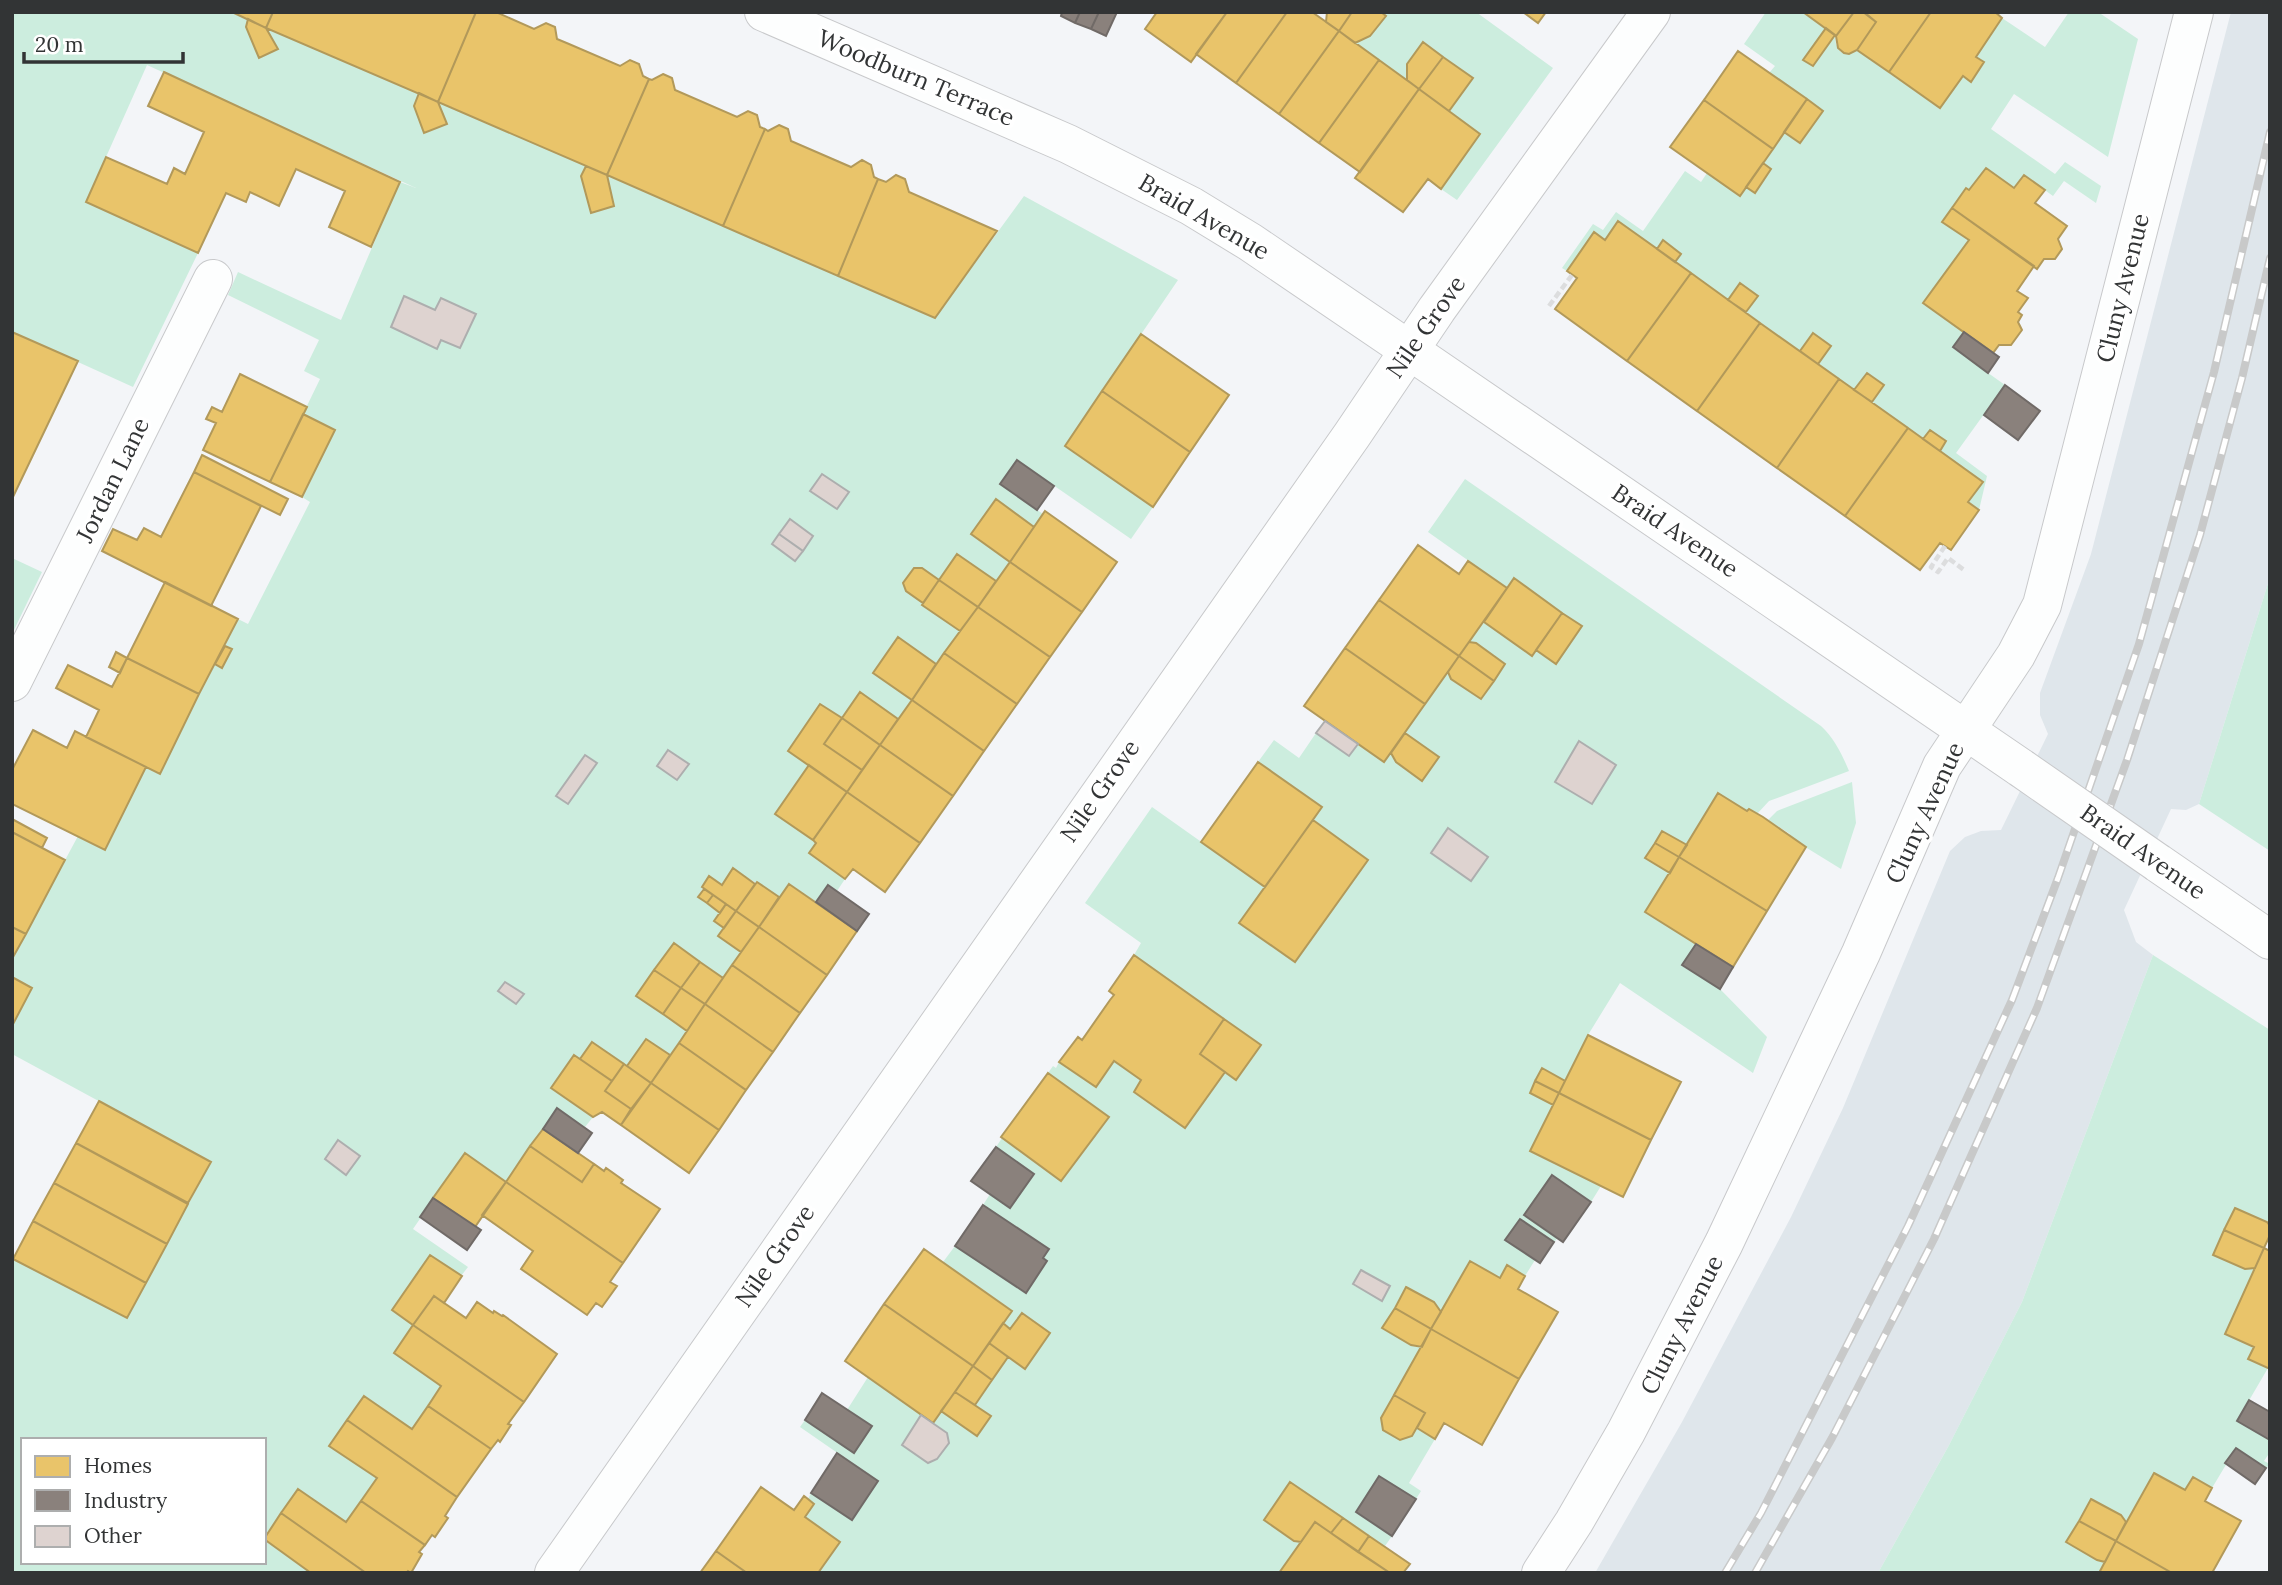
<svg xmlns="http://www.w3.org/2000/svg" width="2282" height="1585" font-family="Lora,serif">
	<rect width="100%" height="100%" fill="#f3f5f8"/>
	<path fill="#dfe6eb" d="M2231 12H2270V577L2199 804 2186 810 2171 809 2124 910 2136 942 2153 955 2022 1302 1948 1447 1878 1573H1595L1682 1422 1791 1217 1843 1108 1950 851 1965 837 1981 831 2001 830 2048 734 2040 715V693L2091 554Z"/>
	<path fill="#ccedde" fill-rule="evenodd" d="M12 12H232L248 19 246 27 259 58 277 49 266 28 419 93 414 106 425 133 447 124 438 102 586 166 581 177 591 213 614 206 607 175 935 318 1024 196 1178 280 1065 446 1153 507 1131 539 1017 460 1001 484 1043 514 1034 527 995 500 971 534 1010 562 996 581 957 554 939 580 922 568 903 583 906 591 960 631 936 664 898 637 874 673 912 700 898 719 860 692 842 718 820 705 788 750 809 765 775 814 816 843 810 853 845 879 837 891 828 886 816 902 790 884 779 897 733 869 722 885 709 876 698 897 720 913 714 921 724 928 719 937 741 952 723 978 674 944 637 996 687 1031 670 1055 646 1039 627 1066 592 1042 580 1059 574 1055 551 1088 593 1117 585 1127 557 1108 506 1182 465 1153 413 1229 468 1267 461 1276 430 1255 392 1310 413 1325 394 1353 441 1386 412 1429 364 1396 330 1446 377 1478 346 1522 298 1489 264 1538V1440H23V1562H264V1539L311 1573H12V1259L127 1318 211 1162 12 1054V1026L32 988 12 977V959L78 836 105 850 146 767 160 773 215 664 222 668 231 649 225 646 238 619 248 624 310 502 302 497 335 430 303 414 320 379 304 371 319 340 228 295 238 272 341 320 400 182 416 188 147 65 86 202 198 253 133 387 12 332ZM822 474 849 492 811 491ZM790 519 813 536 796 560 772 544ZM667 750 688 764 677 780 657 766ZM585 755 596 763 567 804 556 796ZM338 1140 346 1175 325 1159Z
		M1381 12H1476L1553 68 1457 200 1441 189 1480 134 1449 111 1472 78 1423 43 1407 80 1355 43 1370 36 1385 16Z
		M1766 12H1803L1826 28 1804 59 1812 66 1835 35 1836 44 1841 52 1849 54 1857 50 1939 108 1963 76 1972 81 1984 62 1976 57 2002 18 2045 47 2069 12H2098L2138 39 2108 157 2014 94 1991 129 2055 174 2065 162 2101 186 2096 203 2064 181 2053 196 2024 175 2014 188 1969 190 1943 222 1969 240 1924 303 1964 332 1953 348 2005 385 1956 453 1987 476 1979 510 1968 502 1983 482 1940 451 1930 430 1923 439 1872 402 1884 385 1867 373 1854 390 1818 364 1831 346 1813 333 1800 351 1746 312 1757 296 1740 283 1728 300 1675 262 1681 254 1663 241 1657 249 1618 221 1605 240 1594 232 1567 271 1562 268 1593 224 1603 230 1616 212 1643 231 1685 171 1701 182 1707 173 1746 187 1755 192 1771 169 1763 163 1784 132 1800 143 1823 111 1769 73 1775 66 1744 44Z
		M1465 479 1821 726C1834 738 1842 754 1849 771L1769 801 1757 814 1749 809 1687 845 1662 831 1655 843 1670 873 1645 912 1696 944 1682 966 1720 989 1767 1037 1753 1073 1620 983 1588 1035 1565 1081 1542 1069 1530 1093 1553 1105 1531 1151 1601 1186 1591 1202 1554 1242 1520 1219 1505 1239 1535 1260 1525 1276 1507 1265 1500 1278 1441 1312 1434 1302 1406 1287 1383 1329 1411 1345 1422 1347 1381 1418 1383 1430 1400 1440 1412 1436 1417 1428 1435 1439 1409 1483 1421 1491 1416 1499 1379 1476 1356 1511 1392 1536 1385 1546 1290 1482 1264 1520 1294 1541 1301 1542 1279 1573H818L805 1517 814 1504 808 1499 811 1493 852 1520 878 1481 800 1427 805 1420 854 1452 871 1426 847 1410 868 1377 921 1415 902 1444 927 1463 937 1459 949 1443 947 1433 933 1423 941 1411 977 1436 990 1417 975 1405 1008 1357 1025 1369 1050 1333 1022 1313 1010 1329 1003 1323 1012 1310 943 1262 955 1246 1025 1293 1047 1262 1043 1258 1049 1249 983 1205 990 1194 1010 1208 1034 1174 996 1147 1002 1138 1061 1181 1109 1118 1048 1073 1053 1066 1056 1068 1059 1062 1096 1087 1114 1061 1141 1080 1134 1092 1185 1128 1225 1072 1236 1080 1260 1045 1134 955 1141 943 1085 903 1152 807 1265 887 1240 923 1295 962 1368 860 1313 820 1322 807 1258 762 1274 740 1299 758 1316 733 1349 756 1358 744 1384 762 1391 753 1396 762 1422 781 1439 757 1405 733 1448 672 1451 679 1505 664 1476 643 1469 642 1484 622 1532 656 1536 650 1555 663 1582 627 1514 579 1507 588 1428 532ZM1579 742 1616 765 1592 804 1555 781ZM1448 828 1488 857 1471 881 1431 853ZM1361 1271 1382 1300 1353 1285Z
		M12 558 42 572 12 634Z
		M2270 577V851L2199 804Z
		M1852 782 1856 823 1841 869 1789 837 1790 834 1768 820 1777 811Z
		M2153 955 2270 1030V1226L2266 1222 2235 1208 2214 1255 2245 1269 2255 1268 2225 1334 2254 1347 2249 1359 2268 1368 2237 1421 2270 1440V1452L2264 1461 2270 1464 2266 1468 2236 1448 2212 1488 2193 1477 2185 1490 2154 1473 2126 1522 2121 1515 2091 1499 2066 1542 2105 1562 2099 1573H1878L1948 1447 2022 1302Z"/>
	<path fill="#e9c46a" stroke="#b2995a" stroke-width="2" d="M232 12H273L266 28Z
		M273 12H476L438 102 266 28Z
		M476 12H496L534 29 546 23 555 27 557 39 569 44 620 66 630 60 639 64 643 76 649 79 607 175 438 102Z
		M1157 12H1227L1191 62 1145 29Z
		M1227 12H1287L1236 83 1196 54Z
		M1287 12H1312L1339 31 1279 114 1236 83Z
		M1327 12H1352L1339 31 1326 22Z
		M1352 12H1381L1386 16 1370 36 1355 43 1339 31Z
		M1523 12H1546L1538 23Z
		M1803 12H1854L1836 36Z
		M1854 12H1863L1876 22 1857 50 1849 54 1844 53 1838 48 1836 36Z
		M1931 12H1995L2002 18 1976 57 1984 62 1971 82 1963 76 1940 108 1889 72Z
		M1931 12 1889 72 1857 50 1876 22 1864 12Z
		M248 19 266 28 278 49 259 58 246 27Z
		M1826 28 1835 35 1813 66 1803 60Z
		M1339 31 1379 60 1319 143 1279 114Z
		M1423 42 1443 57 1419 89 1407 80V64Z
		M1738 51 1807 99 1773 149 1704 100Z
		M1443 57 1473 78 1449 111 1419 89Z
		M1379 60 1419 89 1360 172 1319 143Z
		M164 72 400 182 371 247 329 227 345 191 296 169 279 206 250 192 246 202 226 193 198 253 86 202 106 157 167 184 174 168 185 174 204 132 148 106Z
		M663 74 672 78 675 90 737 117 748 111 757 115 760 127 765 129 723 226 607 175 649 79 652 80Z
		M1419 89 1480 134 1441 189 1428 179 1403 212 1355 178Z
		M419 93 438 102 447 124 424 133 414 106Z
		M1807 99 1823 111 1800 143 1784 132Z
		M1704 100 1773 149 1740 196 1670 147Z
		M779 125 788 129 791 141 851 167 862 160 871 165 874 177 878 179 838 276 723 226 765 129 768 131Z
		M1763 163 1771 169 1755 193 1746 187Z
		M586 166 607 175 614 206 591 213 581 176Z
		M1986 168 2014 188 2024 175 2045 190 2035 203 2067 226 2058 239 2062 249 2055 259H2044L2037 269 1952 208 1966 188 1969 190Z
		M896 175 905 179 909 192 997 231 935 318 838 276 878 179 886 182Z
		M1952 208 2034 266 2017 291 2028 298 2018 312 2022 315 2018 322 2022 330 2011 345H1999L1993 353 1923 303 1969 240 1942 222Z
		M1618 221 1691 273 1627 361 1555 309 1577 278 1567 271 1594 232 1605 240Z
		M1663 240 1681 254 1675 262 1657 249Z
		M1691 273 1760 323 1697 411 1627 361Z
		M1740 283 1758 296 1746 312 1728 300Z
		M1760 323 1839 379 1777 468 1697 411Z
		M12 332 78 361 12 499Z
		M1813 333 1831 346 1818 364 1800 351Z
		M1141 334 1229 395 1190 452 1102 391Z
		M1867 373 1884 385 1872 402 1854 390Z
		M240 374 307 407 270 482 203 450 216 423 206 419 212 407 222 412Z
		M1839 379 1908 428 1845 516 1777 468Z
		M1102 391 1190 452 1153 507 1065 446Z
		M303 414 335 430 302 497 270 482Z
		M1908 428 1983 482 1968 502 1979 510 1951 550 1940 543 1920 570 1845 516Z
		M1930 430 1946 441 1940 451 1923 439Z
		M202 455 288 499 280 515 194 472Z
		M194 472 261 506 211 606 102 551 113 529 137 540 144 528 161 537Z
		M996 499 1034 527 1010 562 971 534Z
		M1045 511 1117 562 1082 612 1010 562Z
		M1418 545 1459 574 1468 561 1507 588 1459 656 1379 600Z
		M957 554 996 581 978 607 939 580Z
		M1010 562 1082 612 1050 657 978 607Z
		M914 568H922L939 580 923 603 906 591 903 583Z
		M1514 578 1562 613 1532 656 1484 622Z
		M939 580 978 607 960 631 922 605Z
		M165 582 238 619 199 694 127 658Z
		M1379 600 1459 656 1425 704 1345 648Z
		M978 607 1050 657 1017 704 944 653Z
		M1562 613 1582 626 1556 664 1536 650Z
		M898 637 936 664 912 700 873 673Z
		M1469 642 1476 643 1505 664 1494 681 1459 656Z
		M225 646 232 649 222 668 215 664Z
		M1345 648 1425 704 1384 762 1304 706Z
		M116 652 127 658 120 673 109 667Z
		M944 653 1017 704 984 751 912 700Z
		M1459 656 1494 681 1481 699 1451 679 1448 672Z
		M127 658 199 694 160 774 86 737 99 710 56 688 68 665 112 687Z
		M860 692 898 719 880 745 842 718Z
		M912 700 984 751 953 796 880 745Z
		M820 704 842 718 824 744 862 770 847 792 788 751Z
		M842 718 880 745 862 770 824 744Z
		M33 730 67 748 75 731 146 767 105 850 12 804V770Z
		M1405 733 1439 757 1422 781 1396 762 1391 753Z
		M880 745 953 796 920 843 847 792Z
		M1258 762 1322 807 1265 887 1201 842Z
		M809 765 847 792 813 840 775 814Z
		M847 792 920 843 885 892 853 869 845 879 809 853 816 843 813 840Z
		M1718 793 1747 811 1749 809 1763 817 1806 847 1767 911 1679 857Z
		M12 819 47 838 42 848 12 832Z
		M1313 820 1368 860 1295 962 1239 923Z
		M1662 831 1687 845 1679 857 1655 843Z
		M12 832 65 860 26 934 12 927Z
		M1655 843 1679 857 1670 873 1645 858Z
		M1679 857 1767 911 1733 967 1645 912Z
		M733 868 755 884 736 911 702 887 709 876 722 885Z
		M757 882 779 897 759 927 736 911Z
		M789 884 857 931 827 975 759 927Z
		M704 889 713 895 707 903 698 897Z
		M713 895 726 904 720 913 707 903Z
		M726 904 736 911 724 928 714 921Z
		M736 911 759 927 741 952 718 936Z
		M12 927 26 934 12 959Z
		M759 927 827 975 800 1013 732 965Z
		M674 943 700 962 681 988 654 970Z
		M1134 955 1224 1019 1200 1054 1225 1072 1185 1128 1134 1092 1141 1080 1114 1061 1096 1087 1059 1062 1078 1037 1082 1040 1110 1000 1114 995 1109 991Z
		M700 962 723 978 705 1004 681 988Z
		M732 965 800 1013 773 1052 705 1004Z
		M654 970 681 988 663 1014 636 996Z
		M12 977 32 988 12 1026Z
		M681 988 705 1004 687 1031 663 1014Z
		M705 1004 773 1052 746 1090 679 1043Z
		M1224 1019 1261 1045 1236 1080 1200 1054Z
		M1588 1035 1681 1082 1651 1140 1559 1093Z
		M646 1039 670 1055 651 1083 627 1066Z
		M592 1042 624 1064 612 1081 580 1059Z
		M679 1043 746 1090 719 1130 651 1083Z
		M574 1055 612 1081 605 1091 631 1109 621 1125 602 1112 593 1117 551 1088Z
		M624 1064 651 1083 631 1109 605 1091Z
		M1542 1068 1565 1081 1559 1093 1535 1081Z
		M1048 1073 1109 1117 1061 1181 1001 1137Z
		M1535 1081 1559 1093 1553 1105 1530 1093Z
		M651 1083 719 1130 689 1173 621 1125Z
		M1559 1093 1651 1140 1623 1197 1530 1151Z
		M99 1101 211 1162 188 1203 76 1143Z
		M543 1129 594 1164 582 1182 530 1146Z
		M76 1143 188 1204 167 1244 54 1183Z
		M530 1146 582 1182 594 1164 604 1171 606 1168 623 1180 621 1183 660 1209 623 1263 506 1182Z
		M465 1153 506 1182 475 1227 433 1198Z
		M506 1182 623 1263 610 1282 617 1286 602 1307 596 1303 587 1315 521 1269 533 1251 482 1215Z
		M54 1183 167 1244 146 1283 33 1221Z
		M2235 1208 2267 1222 2270 1226V1235L2264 1248 2224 1230Z
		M33 1221 146 1283 127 1318 13 1259Z
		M2224 1230 2264 1248 2255 1268 2245 1269 2213 1255Z
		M2264 1248 2270 1251V1369L2248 1359 2254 1347 2225 1334Z
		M924 1249 1012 1311 973 1366 884 1304Z
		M430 1255 462 1276 444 1303 434 1296 413 1325 392 1310Z
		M1470 1261 1500 1278 1507 1265 1525 1276 1518 1289 1558 1312 1519 1379 1431 1329Z
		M1406 1287 1434 1302 1441 1312 1431 1329 1395 1308Z
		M434 1296 466 1318 477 1302 493 1313 494 1311 502 1316 503 1315 557 1354 524 1402 413 1325Z
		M884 1304 973 1366 933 1423 845 1361Z
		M1395 1308 1431 1329 1422 1347 1411 1345 1382 1328Z
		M1022 1313 1050 1333 1025 1369 989 1343 1003 1323 1010 1329Z
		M413 1325 524 1402 508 1424 511 1425 500 1442 498 1440 491 1449 428 1406 441 1386 394 1353Z
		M1431 1329 1519 1379 1482 1445 1444 1423 1435 1439 1417 1428 1425 1413 1394 1395Z
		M989 1343 1008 1357 992 1380 973 1366Z
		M973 1366 992 1380 975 1405 955 1392Z
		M955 1392 991 1416 977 1436 941 1411Z
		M1394 1395 1425 1413 1412 1436 1400 1440 1383 1430 1381 1418Z
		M364 1396 412 1429 428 1406 491 1449 457 1497 347 1420Z
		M347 1420 457 1497 445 1516 448 1518 435 1537 432 1535 425 1545 361 1501 377 1478 329 1446Z
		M2154 1473 2185 1490 2193 1477 2212 1488 2205 1501 2241 1521 2212 1573H2172L2116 1541Z
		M1290 1482 1343 1518 1331 1533 1315 1522 1301 1542 1294 1541 1264 1520Z
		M761 1487 794 1510 804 1496 808 1499 814 1504 805 1517 840 1542 818 1573H747L716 1551Z
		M298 1489 346 1522 361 1501 425 1545 419 1552 422 1554 411 1573 408 1571 406 1573H366L281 1513Z
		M2091 1499 2121 1515 2126 1522 2116 1541 2079 1521Z
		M281 1513 366 1573H311L264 1539Z
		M1343 1518 1369 1536 1358 1552 1331 1533Z
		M2079 1521 2116 1541 2105 1562 2097 1560 2066 1542Z
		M1315 1522 1331 1533 1390 1573H1279Z
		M1369 1536 1410 1564 1403 1573H1390L1358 1552Z
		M2116 1541 2172 1573H2099Z
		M716 1551 747 1573H700Z"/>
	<path fill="#8a817c" stroke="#706a67" stroke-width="2" d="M1062 12H1080L1075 23 1061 16Z
		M1080 12H1099L1091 29 1075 23Z
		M1099 12H1117L1106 36 1091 29Z
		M1964 332 1999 357 1988 373 1953 347Z
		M2005 385 2040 411 2018 440 1984 415Z
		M1017 460 1054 486 1037 510 1000 484Z
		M828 885 869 914 857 931 816 902Z
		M1696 944 1733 967 1720 989 1682 965Z
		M557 1108 592 1133 578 1153 543 1129Z
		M996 1147 1034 1174 1010 1208 971 1181Z
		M1552 1175 1591 1202 1563 1242 1524 1215Z
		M433 1198 481 1230 467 1250 420 1217Z
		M983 1205 1049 1249 1043 1258 1047 1261 1026 1293 955 1246Z
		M1520 1219 1554 1242 1540 1263 1505 1240Z
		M822 1393 872 1426 854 1453 805 1420Z
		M2249 1400 2270 1412V1440L2237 1421Z
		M2236 1448 2266 1468 2255 1484 2225 1463Z
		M837 1453 878 1481 852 1520 811 1493Z
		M1379 1476 1416 1499 1392 1536 1356 1512Z"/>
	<path fill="#ded3d0" stroke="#adaeae" stroke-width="2" d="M404 296 435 310 441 298 476 314 460 348 441 340 437 349 391 327Z
		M822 474 849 492 837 509 810 491Z
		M790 519 813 536 803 551 779 534Z
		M779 534 803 551 795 561 772 544Z
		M1325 721 1358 744 1349 756 1316 733Z
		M1579 741 1616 765 1592 804 1555 782Z
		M668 750 689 764 677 780 657 766Z
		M585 755 597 763 568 804 556 796Z
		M1448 828 1488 857 1471 881 1431 853Z
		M505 982 524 994 516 1004 498 991Z
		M338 1140 360 1156 346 1175 325 1159Z
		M1361 1270 1390 1286 1382 1301 1353 1284Z
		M921 1415 947 1433 949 1443 937 1459 928 1463 902 1445Z"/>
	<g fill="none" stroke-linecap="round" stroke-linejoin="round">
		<defs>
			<path id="minor" d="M764 12 1068 144 1191 206 1250 242 1409 350 2021 768
				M12 682 213 279
				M2158 863 2270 940
				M554 1573 1352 435 1437 309 1651 12
				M1541 1573 1574 1522 1626 1432 1724 1243 1861 953 1942 766 2016 655 2042 605 2194 12"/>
		</defs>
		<use href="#minor" stroke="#c8c9cb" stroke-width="40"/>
		<path stroke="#dcddde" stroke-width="4.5" stroke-dasharray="7 3.5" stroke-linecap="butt" d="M1549 306 1572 275
			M1945 546 1931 567 1938 572 1948 558 1964 570"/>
		<use href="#minor" stroke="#fdfefe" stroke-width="38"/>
		<defs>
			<path id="rail" d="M1725 1573 1761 1513 1908 1226 2012 1000 2058 878 2139 644 2214 372 2270 132
				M1755 1573 1832 1438 1934 1239 2037 1008 2127 760 2200 535 2242 378 2270 258"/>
		</defs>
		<use href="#rail" stroke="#c8c9c9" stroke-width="8"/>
		<use href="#rail" stroke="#fff" stroke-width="5" stroke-dasharray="16" stroke-linecap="butt"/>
		<defs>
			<path id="minor-bridge" d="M2021 768 2158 863"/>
		</defs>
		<use href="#minor-bridge" stroke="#c8c9cb" stroke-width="40" stroke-linecap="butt"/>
		<use href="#minor-bridge" stroke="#fdfefe" stroke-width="38"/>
	</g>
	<g text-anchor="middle" stroke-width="7" stroke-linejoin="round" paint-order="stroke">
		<g font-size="24" fill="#323435" stroke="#fff">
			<text transform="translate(916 78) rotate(23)" y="8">Woodburn Terrace</text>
			<text transform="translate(1204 217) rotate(30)" y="8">Braid Avenue</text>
			<text transform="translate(2123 288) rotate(-76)" y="8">Cluny Avenue</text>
			<text transform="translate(1426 327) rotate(-55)" y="8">Nile Grove</text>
			<text transform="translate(113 480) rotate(-64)" y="8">Jordan Lane</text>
			<text transform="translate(1675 531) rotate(34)" y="8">Braid Avenue</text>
			<text transform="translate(1100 791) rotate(-55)" y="8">Nile Grove</text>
			<text transform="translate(1925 813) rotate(-65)" y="8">Cluny Avenue</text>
			<text transform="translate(2143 852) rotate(35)" y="8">Braid Avenue</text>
			<text transform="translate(775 1256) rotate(-55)" y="8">Nile Grove</text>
			<text transform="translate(1682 1325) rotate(-63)" y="8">Cluny Avenue</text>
		</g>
	</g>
	<rect width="2282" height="1585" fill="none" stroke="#323435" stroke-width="28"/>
	<rect x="21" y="1438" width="245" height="126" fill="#ffffff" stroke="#adaeae" stroke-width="2"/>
	<rect x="35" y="1456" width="35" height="21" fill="#e9c46a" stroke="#adaeae" stroke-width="2"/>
	<text x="84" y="1473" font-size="21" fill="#323435">Homes</text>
	<rect x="35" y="1490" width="35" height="21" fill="#8a817c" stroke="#adaeae" stroke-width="2"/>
	<text x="84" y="1508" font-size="21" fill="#323435">Industry</text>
	<rect x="35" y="1526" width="35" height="21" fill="#ded3d0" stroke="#adaeae" stroke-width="2"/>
	<text x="84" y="1543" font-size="21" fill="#323435">Other</text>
	<path d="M24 52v10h159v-10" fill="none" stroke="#323435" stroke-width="3.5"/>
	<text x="35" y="52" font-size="21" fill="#323435" stroke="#ffffff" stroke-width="5" paint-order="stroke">20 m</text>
</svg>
